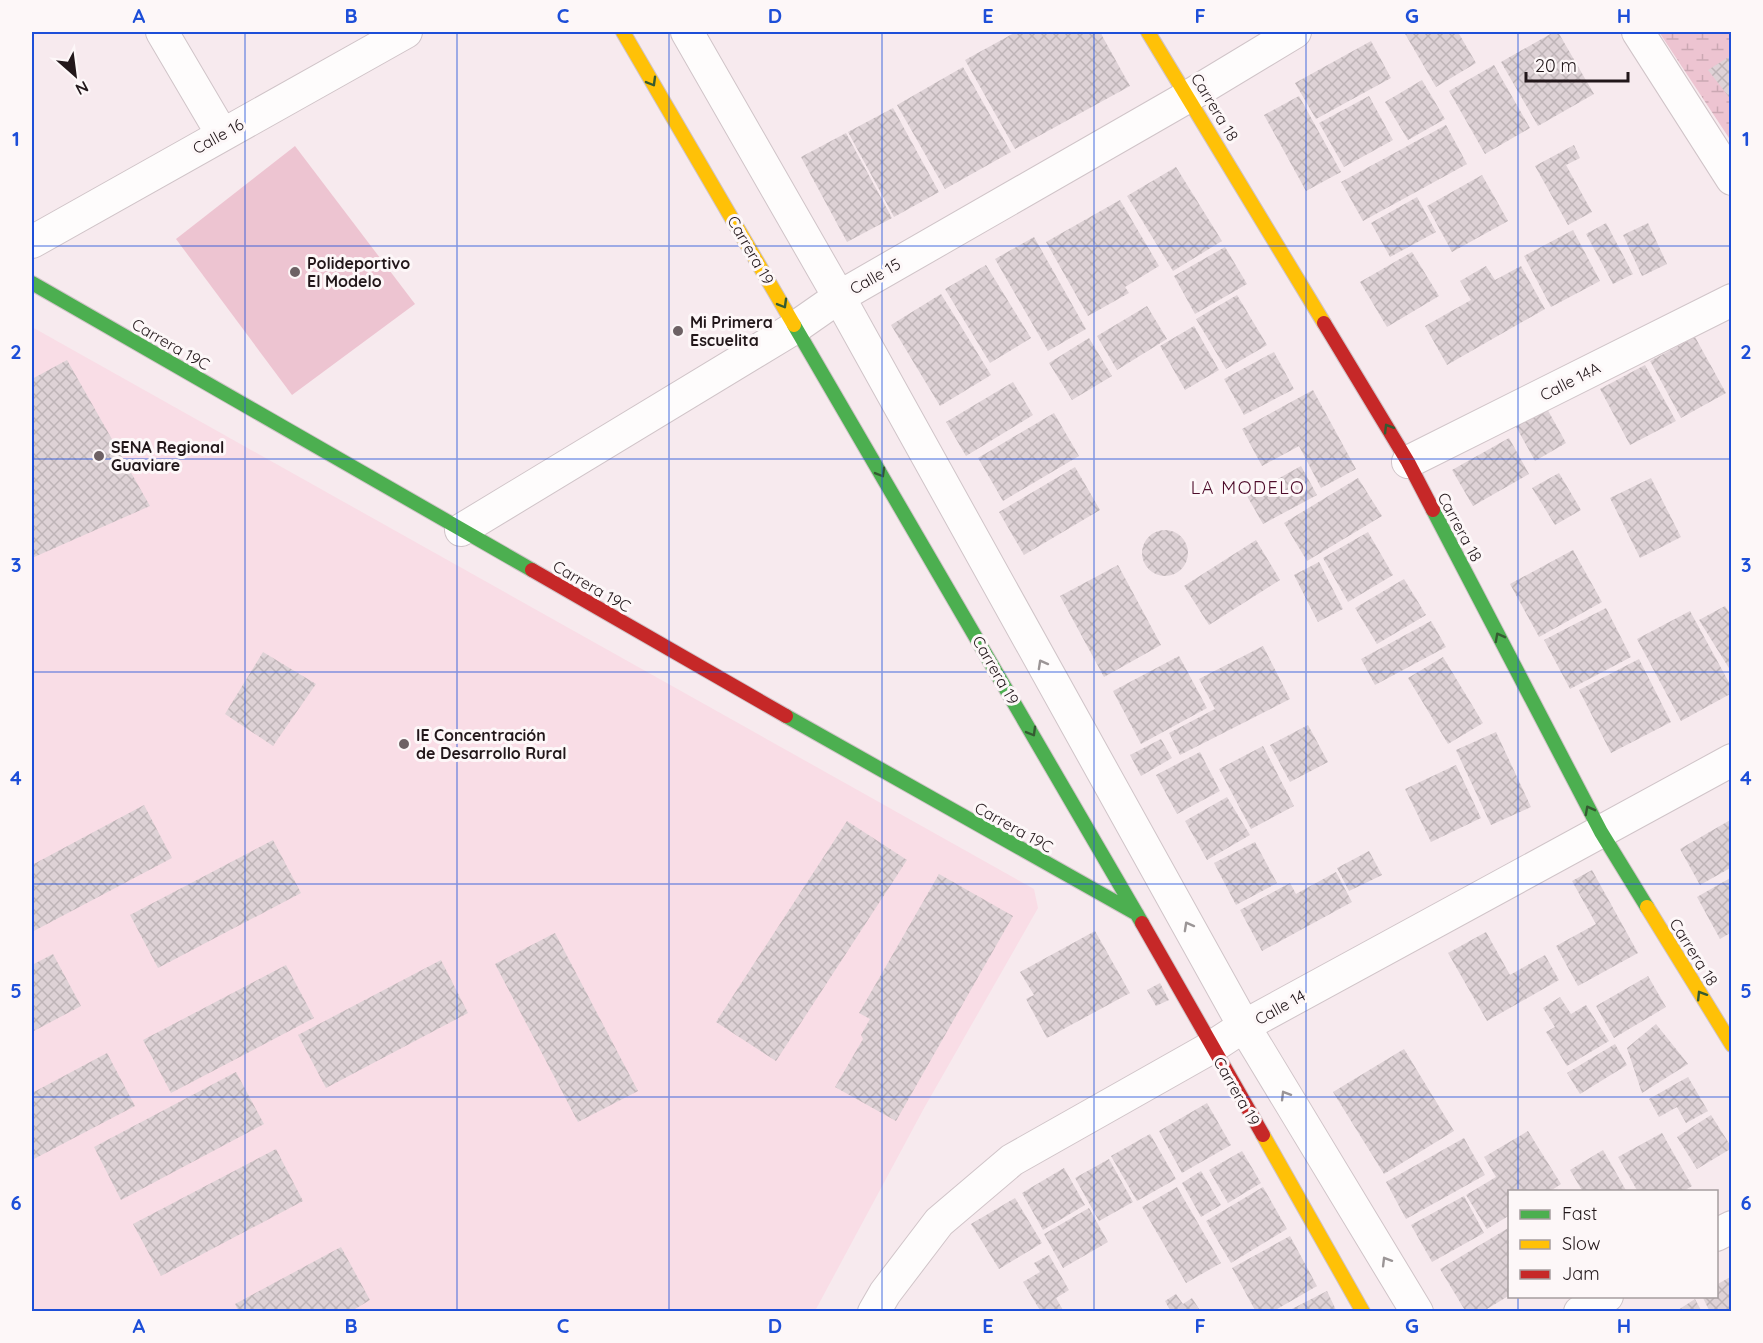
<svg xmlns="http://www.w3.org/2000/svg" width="1763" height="1343" font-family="Quicksand,sans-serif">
	<defs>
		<pattern id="wetland-marsh" width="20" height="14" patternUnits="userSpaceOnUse" patternTransform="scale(1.5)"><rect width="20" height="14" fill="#edc4d1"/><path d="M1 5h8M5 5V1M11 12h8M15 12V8" fill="none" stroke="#cba8b3"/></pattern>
		<pattern id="building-cross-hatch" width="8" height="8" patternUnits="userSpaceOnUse" patternTransform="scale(1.5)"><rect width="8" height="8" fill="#ded2d6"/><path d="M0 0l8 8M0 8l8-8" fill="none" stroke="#beb4b7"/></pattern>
	</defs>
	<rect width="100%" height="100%" fill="#f7eaee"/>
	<path fill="#f9dde6" d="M32 327 1034 889 1038 908 923 1110 815 1311H32Z"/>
	<path fill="#edc4d1" d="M295 146 415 304 292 395 176 239Z"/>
	<path fill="url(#wetland-marsh)" d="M1659 32H1731V141Z"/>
	<path fill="url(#building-cross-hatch)" d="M1016 32H1100L1130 86 1015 149 965 60Z
		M1404 32H1458L1476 63 1436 87Z
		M1554 32H1558L1594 94 1538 126 1501 62Z
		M1371 41 1391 78 1316 119 1295 83Z
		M1732 55V101L1708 70Z
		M1494 65 1530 128 1485 154 1449 91Z
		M963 67 1011 152 945 189 897 105Z
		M1422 80 1445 119 1408 140 1385 102Z
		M1299 96 1341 172 1306 191 1264 115Z
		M1369 96 1393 140 1344 167 1319 123Z
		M893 108 939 192 894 217 848 132Z
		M1446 125 1467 164 1363 221 1341 182Z
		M846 133 892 218 847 242 801 157Z
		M1574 145 1580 158 1566 165 1592 212 1568 225 1535 166Z
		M1176 167 1222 241 1173 271 1127 196Z
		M1482 175 1508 221 1452 252 1427 206Z
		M1417 197 1436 232 1390 257 1371 223Z
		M1120 200 1159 266 1125 287 1129 293 1088 316 1046 242Z
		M1606 223 1633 274 1613 284 1586 234Z
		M1648 223 1667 264 1642 276 1623 235Z
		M1573 230 1600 281 1551 307 1524 256Z
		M1034 237 1086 329 1048 351 995 259Z
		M1225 247 1247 284 1195 314 1174 276Z
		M1412 252 1439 296 1387 327 1360 282Z
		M986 265 1031 338 990 363 945 289Z
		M1486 266 1495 280 1521 266 1545 309 1447 365 1425 326 1471 300 1460 281Z
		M941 294 991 375 940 406 891 325Z
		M1237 295 1267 345 1226 369 1196 319Z
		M1147 306 1167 339 1117 370 1097 336Z
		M1194 326 1219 370 1185 390 1160 346Z
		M1695 337 1726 393 1681 418 1650 361Z
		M1089 338 1112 376 1072 400 1049 363Z
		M1274 352 1294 389 1244 415 1224 379Z
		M67 360 150 506 32 558V379Z
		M1645 365 1676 421 1630 445 1600 389Z
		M1013 382 1033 415 966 456 946 422Z
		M1313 390 1356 469 1321 488 1299 446 1262 466 1242 429Z
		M1545 405 1566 443 1535 461 1514 423Z
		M1054 413 1079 456 1003 501 978 458Z
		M1509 438 1529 474 1473 506 1452 470Z
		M1301 466 1317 495 1263 524 1247 496Z
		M1075 467 1100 510 1024 555 999 512Z
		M1559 473 1581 510 1555 525 1532 488Z
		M1358 478 1382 516 1307 561 1284 523Z
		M1651 478 1681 537 1640 558 1610 498Z
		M1142 553a23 23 0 1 1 46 0a23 23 0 1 1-46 0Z
		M1368 532 1393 575 1348 602 1323 558Z
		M1256 540 1280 580 1209 625 1184 586Z
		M1573 550 1602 602 1539 637 1510 584Z
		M1319 562 1343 609 1318 622 1294 575Z
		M1118 565 1161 645 1104 677 1060 596Z
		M1404 579 1426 615 1377 644 1355 608Z
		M1725 606 1732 617V673L1699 620Z
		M1606 608 1631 657 1570 689 1544 640Z
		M1690 611 1732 688V693L1681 721 1637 639Z
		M1431 621 1446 647 1375 685 1361 659Z
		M1263 646 1290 699 1180 755 1169 733 1215 709 1199 679Z
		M263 652 316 684 273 746 225 714Z
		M1179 656 1207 708 1141 744 1113 691Z
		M1443 657 1483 723 1448 744 1408 678Z
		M1639 659 1671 722 1611 753 1579 690Z
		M1308 725 1328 762 1290 782 1270 745Z
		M1496 732 1531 807 1491 825 1456 750Z
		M1161 739 1172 758 1141 776 1130 755Z
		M1263 746 1294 806 1251 829 1219 769Z
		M1200 752 1220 791 1177 814 1156 775Z
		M1456 765 1481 818 1431 842 1405 789Z
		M1227 797 1250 835 1207 860 1185 821Z
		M144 805 172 858 32 932V865Z
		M1732 819V867L1700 885 1680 849Z
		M847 821 907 860 776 1061 716 1022Z
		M273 840 301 893 158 968 130 915Z
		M1255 842 1277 883 1236 905 1214 863Z
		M1369 851 1382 875 1349 891 1337 868Z
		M1592 870 1638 953 1578 986 1556 946 1596 924 1572 881Z
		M1336 872 1352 902 1262 951 1240 910 1290 883 1296 894Z
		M939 874 1013 916 896 1121 835 1087 863 1039 861 1035 870 1019 859 1013Z
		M1732 877V932L1720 939 1697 897Z
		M1095 931 1130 993 1047 1038 1026 999 1034 995 1020 972Z
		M1486 932 1510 975 1545 955 1559 980 1487 1021 1448 953Z
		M555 933 638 1091 578 1122 495 964Z
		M53 954 81 1006 32 1032V965Z
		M441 960 468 1013 326 1088 298 1035Z
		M286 965 314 1018 171 1093 143 1040Z
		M1648 976 1666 1007 1614 1038 1596 1006Z
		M1160 983 1169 1000 1156 1006 1147 990Z
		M1560 997 1571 1014 1586 1005 1609 1041 1567 1066 1546 1032 1555 1027 1543 1008Z
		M1656 1024 1688 1064 1642 1093 1627 1048Z
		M1615 1044 1627 1065 1580 1094 1567 1073Z
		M1404 1049 1454 1131 1384 1174 1333 1092Z
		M107 1053 135 1106 32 1160V1093Z
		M236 1072 264 1124 121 1200 94 1147Z
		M1688 1077 1708 1111 1686 1123 1677 1107 1659 1117 1649 1099Z
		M1207 1103 1231 1145 1182 1173 1159 1131Z
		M1711 1115 1732 1148 1697 1169 1677 1137Z
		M1528 1131 1561 1184 1549 1192H1510V1215L1487 1229 1466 1195 1496 1177 1484 1157Z
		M1662 1133 1692 1186 1682 1192H1638L1618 1157Z
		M1150 1134 1176 1179 1137 1201 1111 1156Z
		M1464 1138 1485 1175 1406 1219 1386 1182Z
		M276 1149 303 1201 161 1276 133 1224Z
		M1603 1150 1627 1192H1583L1570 1170Z
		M1242 1151 1261 1183 1228 1203 1209 1170Z
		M1109 1159 1133 1202 1099 1221 1075 1178Z
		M1064 1168 1085 1205 1043 1230 1022 1193Z
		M1201 1171 1221 1205 1201 1217 1182 1183Z
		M1177 1187 1221 1263 1186 1283 1142 1207Z
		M1263 1187 1287 1229 1231 1263 1206 1221Z
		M1464 1196 1484 1233 1432 1262 1411 1225Z
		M1015 1198 1042 1243 999 1269 971 1224Z
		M1089 1208 1108 1242 1063 1268 1044 1234Z
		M1510 1227V1295L1482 1312H1466L1440 1269Z
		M1290 1236 1317 1286 1272 1312H1256L1232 1268Z
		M341 1247 370 1300 350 1312H239L235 1304Z
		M1049 1255 1069 1290 1056 1298 1063 1310 1060 1312H1041L1023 1282 1040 1272 1034 1263Z
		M1732 1276V1312H1710L1702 1296H1716V1285Z
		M1327 1291 1337 1312H1286Z
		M1176 1294 1183 1304 1192 1298 1201 1312H1171L1165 1301Z
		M1695 1299 1702 1312H1675Z"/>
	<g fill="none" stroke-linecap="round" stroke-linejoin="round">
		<defs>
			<path id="street" d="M162 32 222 134
				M687 32 839 297 1244 1026 1417 1312
				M1638 32 1732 179
				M32 242 406 32
				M1408 462 1732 300
				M461 530 796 327 839 297 1189 96 1295 32
				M1716 1235 1732 1227
				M874 1312 885 1293 939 1222 1012 1160 1212 1047 1244 1026 1732 760
				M1580 1312 1607 1296"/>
			<path id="fast" d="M32 283 532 570
				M794 325 1142 923
				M1433 510 1601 832 1647 907
				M786 716 1137 914"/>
			<path id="slow" d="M623 32 794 325
				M1148 32 1324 323
				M1647 907 1732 1045
				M1263 1135 1363 1312"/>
			<path id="jam" d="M1324 323 1408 462 1433 510
				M532 570 786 716
				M1142 923 1263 1135"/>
		</defs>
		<use href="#street" stroke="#d0c4c8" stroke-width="34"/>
		<use href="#fast" stroke="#d0c4c8" stroke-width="16"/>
		<use href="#slow" stroke="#d0c4c8" stroke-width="16"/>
		<use href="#jam" stroke="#d0c4c8" stroke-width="16"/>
		<use href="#street" stroke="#fefcfc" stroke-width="32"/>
		<use href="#fast" stroke="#4caf50" stroke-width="14"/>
		<use href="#slow" stroke="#ffc107" stroke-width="14"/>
		<use href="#jam" stroke="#c62828" stroke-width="14"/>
	</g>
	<defs><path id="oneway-chevron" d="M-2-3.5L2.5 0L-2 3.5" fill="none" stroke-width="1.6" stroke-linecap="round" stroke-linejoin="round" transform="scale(1.5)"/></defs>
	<g stroke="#355b32">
		<use href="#oneway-chevron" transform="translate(652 82) rotate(60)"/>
		<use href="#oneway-chevron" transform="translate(783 304) rotate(60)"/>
		<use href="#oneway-chevron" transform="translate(1388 428) rotate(-121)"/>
		<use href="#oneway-chevron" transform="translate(881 473) rotate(60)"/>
		<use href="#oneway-chevron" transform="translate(1499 637) rotate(-118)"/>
		<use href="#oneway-chevron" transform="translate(1032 732) rotate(60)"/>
		<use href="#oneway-chevron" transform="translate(1589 810) rotate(-118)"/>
		<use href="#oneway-chevron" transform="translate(1701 995) rotate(-122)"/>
	</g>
	<g stroke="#9b9596">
		<use href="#oneway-chevron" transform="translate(1042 664) rotate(-119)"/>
		<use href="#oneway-chevron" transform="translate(1188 926) rotate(-119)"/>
		<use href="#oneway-chevron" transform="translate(1285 1095) rotate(-121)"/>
		<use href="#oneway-chevron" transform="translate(1386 1261) rotate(-121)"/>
	</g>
	<path fill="none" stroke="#1d4ed8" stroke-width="1.5" stroke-opacity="0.55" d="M245 32V1312M457 32V1312M669 32V1312M882 32V1312M1094 32V1312M1306 32V1312M1518 32V1192M32 246H1732M32 459H1732M32 672H1732M32 884H1732M32 1097H1732M1518 1296V1312"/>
	<g fill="#6d6164" stroke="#fdf7f8" stroke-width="2">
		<circle cx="295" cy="272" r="6"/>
		<circle cx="678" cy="331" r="6"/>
		<circle cx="99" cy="456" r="6"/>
		<circle cx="404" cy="744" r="6"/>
	</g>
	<g text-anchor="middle" stroke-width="6" stroke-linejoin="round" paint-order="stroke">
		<g font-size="16" fill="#22171a" stroke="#fdf7f8">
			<text transform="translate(1215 107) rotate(59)" y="6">Carrera 18</text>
			<text transform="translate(218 136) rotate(-29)" y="6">Calle 16</text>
			<text transform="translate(751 250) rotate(60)" y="6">Carrera 19</text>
			<text transform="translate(875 276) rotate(-30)" y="6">Calle 15</text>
			<text transform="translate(171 344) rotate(30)" y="6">Carrera 19C</text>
			<text transform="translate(1570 381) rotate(-27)" y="6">Calle 14A</text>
			<text transform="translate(1460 527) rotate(62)" y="6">Carrera 18</text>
			<text transform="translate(592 586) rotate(30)" y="6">Carrera 19C</text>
			<text transform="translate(996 670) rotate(60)" y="6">Carrera 19</text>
			<text transform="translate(1014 827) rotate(29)" y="6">Carrera 19C</text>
			<text transform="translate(1694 952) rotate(58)" y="6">Carrera 18</text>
			<text transform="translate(1280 1007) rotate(-29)" y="6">Calle 14</text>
			<text transform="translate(1237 1091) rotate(60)" y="6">Carrera 19</text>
		</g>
		<g font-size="16" font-weight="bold" fill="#22171a" stroke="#fdf7f8" text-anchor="start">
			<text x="307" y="269">Polideportivo<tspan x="307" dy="18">El Modelo</tspan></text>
			<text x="690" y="328">Mi Primera<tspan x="690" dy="18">Escuelita</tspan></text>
			<text x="111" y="453">SENA Regional<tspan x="111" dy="18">Guaviare</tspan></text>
			<text x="416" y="741">IE Concentración<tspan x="416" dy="18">de Desarrollo Rural</tspan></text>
		</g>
		<g font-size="18" letter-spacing="1.5" fill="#4e0c2a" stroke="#fdf7f8">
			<text x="1248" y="494">LA MODELO</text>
		</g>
	</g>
	<rect width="1763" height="1343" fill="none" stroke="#fdf7f8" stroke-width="66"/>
	<rect x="1508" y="1190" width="210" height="108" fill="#fdf7f8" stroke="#a59d9f" stroke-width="1.5"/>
	<rect x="1520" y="1210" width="30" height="9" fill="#4caf50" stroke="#a59d9f" stroke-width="1.5"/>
	<text x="1562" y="1220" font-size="18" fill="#22171a">Fast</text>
	<rect x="1520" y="1240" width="30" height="9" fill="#ffc107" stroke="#a59d9f" stroke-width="1.5"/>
	<text x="1562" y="1250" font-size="18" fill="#22171a">Slow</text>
	<rect x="1520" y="1270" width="30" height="9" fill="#c62828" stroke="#a59d9f" stroke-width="1.5"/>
	<text x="1562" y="1280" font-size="18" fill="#22171a">Jam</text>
	<g transform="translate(75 75) rotate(152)" stroke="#fdf7f8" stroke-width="4.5" paint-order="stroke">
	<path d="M0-4.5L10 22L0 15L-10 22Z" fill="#22171a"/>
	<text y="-9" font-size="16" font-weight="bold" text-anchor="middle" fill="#22171a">N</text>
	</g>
	<path d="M1526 72v9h102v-9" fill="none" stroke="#22171a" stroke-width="3"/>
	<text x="1535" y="72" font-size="18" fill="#22171a" stroke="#fdf7f8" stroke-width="4.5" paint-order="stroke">20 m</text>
	<rect x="33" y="33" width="1697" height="1277" fill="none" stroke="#1d4ed8" stroke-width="2"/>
	<g font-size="20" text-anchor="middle" font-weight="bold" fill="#1d4ed8">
		<text x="139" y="23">A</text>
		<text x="351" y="23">B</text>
		<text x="563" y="23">C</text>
		<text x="775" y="23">D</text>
		<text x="988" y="23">E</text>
		<text x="1200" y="23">F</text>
		<text x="1412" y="23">G</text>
		<text x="1624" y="23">H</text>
		<text x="16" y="146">1</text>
		<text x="1746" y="146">1</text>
		<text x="16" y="359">2</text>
		<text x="1746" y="359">2</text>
		<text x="16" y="572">3</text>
		<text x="1746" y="572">3</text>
		<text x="16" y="785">4</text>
		<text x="1746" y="785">4</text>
		<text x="16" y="998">5</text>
		<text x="1746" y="998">5</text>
		<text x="16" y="1210">6</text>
		<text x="1746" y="1210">6</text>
		<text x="139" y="1333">A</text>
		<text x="351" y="1333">B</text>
		<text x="563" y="1333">C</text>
		<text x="775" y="1333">D</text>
		<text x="988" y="1333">E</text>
		<text x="1200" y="1333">F</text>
		<text x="1412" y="1333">G</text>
		<text x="1624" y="1333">H</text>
	</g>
</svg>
